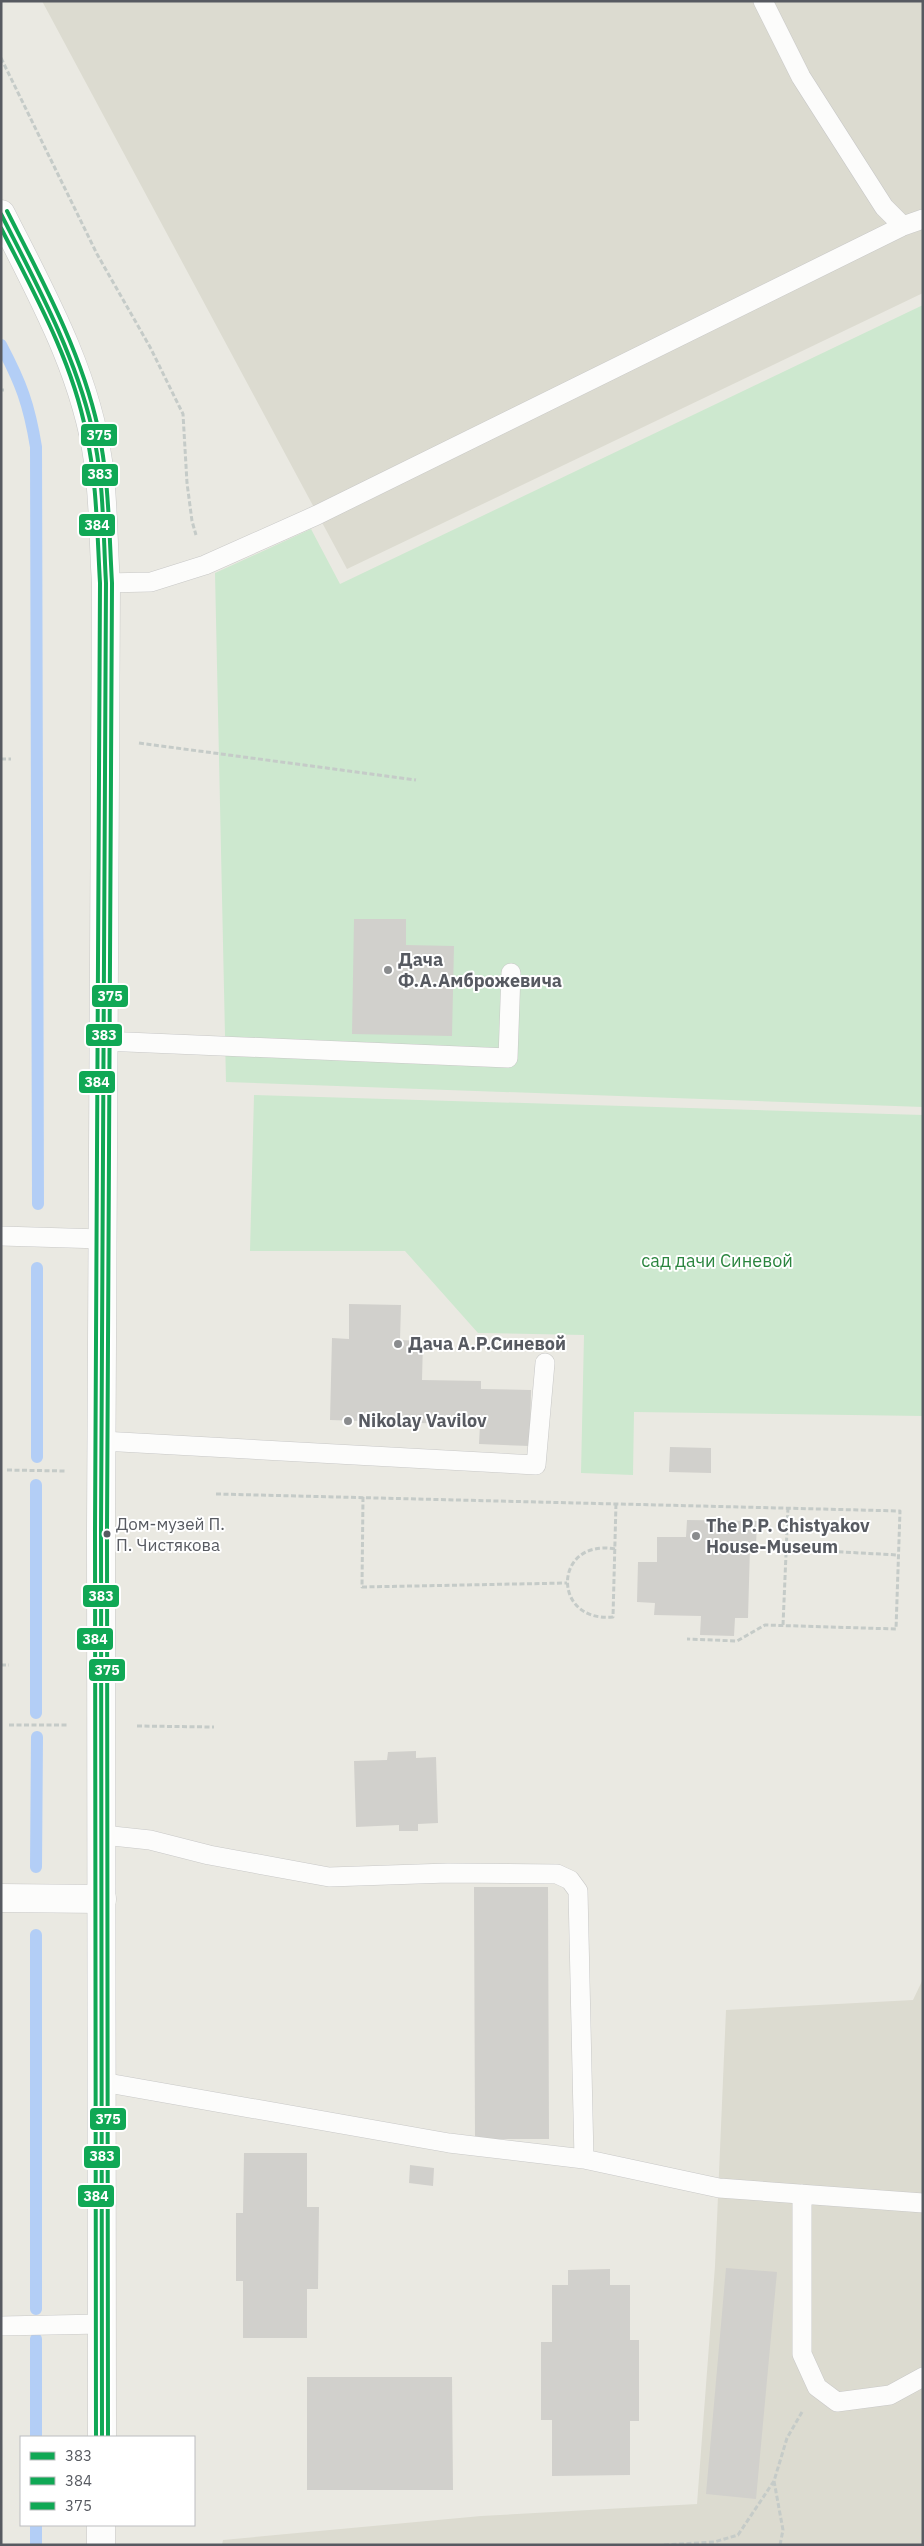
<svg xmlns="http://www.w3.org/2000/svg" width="924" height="2546" font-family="'IBM Plex Sans',sans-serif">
	<rect width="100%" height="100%" fill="#eae9e2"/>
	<path fill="#dcdbd0" d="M42 1H923V293L347 569Z
		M923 1979V2545H222L223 2540 481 2516 697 2504 715 2266 726 2010 913 2000Z"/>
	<path fill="#cde8cf" d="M923 305V1107L226 1082 215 573 311 529 340 584Z
		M254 1095 923 1115V1416L634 1412 633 1475 581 1473 584 1335 478 1333 405 1251H250Z"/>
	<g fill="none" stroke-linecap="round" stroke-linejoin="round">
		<path stroke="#b3cef6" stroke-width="12" d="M1 345C21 383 29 404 36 447L38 1204
			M37 1457V1268
			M36 1485V1713
			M36 1867 37 1737
			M36 2309V1935
			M36 2437V2339
			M36 2545V2525"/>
	</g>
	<path fill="#d1d0cc" d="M354 919H406V945L454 946 452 1036 352 1034Z
		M349 1304 401 1305 400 1340 423 1341 422 1380 481 1381V1389L531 1390 530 1446 479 1444 480 1425 330 1420 332 1338 349 1339Z
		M670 1447 711 1448V1473L669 1472Z
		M687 1520 757 1521 756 1547H750L748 1618H735L734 1636 700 1635 701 1616 654 1615 655 1603 637 1602 638 1562H657V1537H686Z
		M416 1751V1758L436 1757 438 1823 418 1824V1831H399V1825L356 1827 354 1761 387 1760 388 1752Z
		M474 1887H548L549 2139H475Z
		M244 2153H307V2207H319L318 2289H307V2338H243V2281H236V2213H243Z
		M410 2165 434 2168 433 2186 409 2183Z
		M726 2268 777 2272 756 2499 706 2494Z
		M610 2269V2285H630V2340H639V2421H630V2475L552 2476V2420H541V2342H552V2285H568V2270Z
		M307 2377H452L453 2490H307Z"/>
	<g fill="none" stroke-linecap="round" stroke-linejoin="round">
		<defs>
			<path id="service" d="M763 1 801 77 884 207 903 226
				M106 583 151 582 205 565 317 515 903 226 923 219
				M103 1041 508 1058 511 973
				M1 1236 102 1239
				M102 1441 536 1465 545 1363
				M103 1835 150 1840 209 1855 329 1877 448 1873 557 1874 570 1880 578 1891 584 2159
				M102 2082 449 2143 584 2159 719 2188 923 2203
				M802 2194V2354L817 2387 837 2402 890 2395 923 2377
				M1 2326 102 2324"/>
			<path id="tertiary" d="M1 1898 102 1899"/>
			<path id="secondary" d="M1 214C41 293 86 373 98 461 104 501 103 543 106 583L101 1531 102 2437
				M101 2545V2525"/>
		</defs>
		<use href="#service" stroke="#c8c8c7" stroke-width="20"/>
		<use href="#tertiary" stroke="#c8c8c7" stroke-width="29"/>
		<use href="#secondary" stroke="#c8c8c7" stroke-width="29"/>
		<path stroke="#c5cbc8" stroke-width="3" stroke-dasharray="5 2.5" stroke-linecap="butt" d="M1 58 97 254 150 347 183 414 187 483 192 521 196 535
			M1 390H4
			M139 743 416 780
			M1 759H11
			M7 1470 66 1471
			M216 1494 900 1511 896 1629 765 1625 737 1641 687 1639
			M363 1497 362 1587 567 1583
			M615 1549C553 1538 551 1623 613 1617L616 1503
			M786 1549 898 1555
			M783 1625 788 1507
			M1 1665H9
			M9 1725H67
			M137 1726 214 1727
			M774 2481 783 2530 780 2545
			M664 2545 714 2542 738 2535 774 2481 787 2438 802 2412"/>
		<use href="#service" stroke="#fcfcfb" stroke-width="19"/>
		<use href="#tertiary" stroke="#fcfcfb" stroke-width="28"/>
		<use href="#secondary" stroke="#fcfcfb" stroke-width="28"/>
		<defs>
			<path id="bus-1" d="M1 214C36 283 74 352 92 428 104 479 103 531 106 583L101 1531 102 2437"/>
			<path id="bus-2" d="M1 228C34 293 72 360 86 432 97 482 97 532 100 583L95 1531 96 2437"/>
			<path id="bus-3" d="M7 211C42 280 81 351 98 428 109 479 109 531 112 583L107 1531 108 2437"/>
		</defs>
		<use href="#bus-1" stroke="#fff" stroke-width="8"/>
		<use href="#bus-2" stroke="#fff" stroke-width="8"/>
		<use href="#bus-3" stroke="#fff" stroke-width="8"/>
		<use href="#bus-1" stroke="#10a855" stroke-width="4"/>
		<use href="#bus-2" stroke="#10a855" stroke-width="4"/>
		<use href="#bus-3" stroke="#10a855" stroke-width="4"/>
	</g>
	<g fill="#8a8c8e" stroke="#fff" stroke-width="2">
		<circle cx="388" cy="970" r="5"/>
		<circle cx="398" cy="1344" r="5"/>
		<circle cx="348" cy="1421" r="5"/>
		<circle cx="696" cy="1536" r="5"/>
	</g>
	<circle fill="#575a61" stroke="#fff" stroke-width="2" cx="107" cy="1534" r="4.5"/>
	<g text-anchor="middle" stroke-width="4" stroke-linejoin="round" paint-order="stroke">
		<g font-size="17" fill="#575a61" stroke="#fff" text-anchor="start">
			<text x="116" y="1530">Дом-музей П.<tspan x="116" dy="21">П. Чистякова</tspan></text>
		</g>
		<g font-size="18" font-weight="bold" fill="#575a61" stroke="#fff" text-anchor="start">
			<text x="398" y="966">Дача<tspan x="398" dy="21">Ф.А.Амброжевича</tspan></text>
			<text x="408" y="1350">Дача А.Р.Синевой</text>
			<text x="358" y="1427">Nikolay Vavilov</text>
			<text x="706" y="1532">The P.P. Chistyakov<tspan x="706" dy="21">House-Museum</tspan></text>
		</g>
		<g font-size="18" fill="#2b853f" stroke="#fff">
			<text x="717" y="1267">сад дачи Синевой</text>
		</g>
	</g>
	<g stroke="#fff" stroke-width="2">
		<rect x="80" y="423" width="38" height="24" rx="5" fill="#10a855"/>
		<rect x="81" y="463" width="38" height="24" rx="5" fill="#10a855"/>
		<rect x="78" y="513" width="38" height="24" rx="5" fill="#10a855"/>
		<rect x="91" y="984" width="38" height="24" rx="5" fill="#10a855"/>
		<rect x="85" y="1023" width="38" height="24" rx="5" fill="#10a855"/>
		<rect x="78" y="1070" width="38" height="24" rx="5" fill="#10a855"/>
		<rect x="82" y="1584" width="38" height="24" rx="5" fill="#10a855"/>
		<rect x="76" y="1627" width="38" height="24" rx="5" fill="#10a855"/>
		<rect x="88" y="1658" width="38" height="24" rx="5" fill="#10a855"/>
		<rect x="89" y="2107" width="38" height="24" rx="5" fill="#10a855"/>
		<rect x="83" y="2145" width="38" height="24" rx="5" fill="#10a855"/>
		<rect x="77" y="2184" width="38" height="24" rx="5" fill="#10a855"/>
	</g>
	<g font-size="14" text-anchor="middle" font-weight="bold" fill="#fff">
		<text x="99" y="440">375</text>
		<text x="100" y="479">383</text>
		<text x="97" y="530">384</text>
		<text x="110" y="1001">375</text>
		<text x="104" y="1040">383</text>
		<text x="97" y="1087">384</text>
		<text x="101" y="1601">383</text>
		<text x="95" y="1644">384</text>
		<text x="107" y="1675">375</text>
		<text x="108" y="2124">375</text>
		<text x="102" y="2161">383</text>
		<text x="96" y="2201">384</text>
	</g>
	<rect width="924" height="2546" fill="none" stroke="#575a61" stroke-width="5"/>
	<rect x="20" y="2436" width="175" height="90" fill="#ffffff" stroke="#bcbdc0"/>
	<rect x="30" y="2452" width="25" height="8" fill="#10a855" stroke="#bcbdc0"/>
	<text x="65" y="2461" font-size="15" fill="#575a61">383</text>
	<rect x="30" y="2477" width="25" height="8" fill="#10a855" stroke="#bcbdc0"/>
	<text x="65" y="2486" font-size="15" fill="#575a61">384</text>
	<rect x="30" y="2502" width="25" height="8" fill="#10a855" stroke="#bcbdc0"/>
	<text x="65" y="2511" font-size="15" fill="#575a61">375</text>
</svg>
